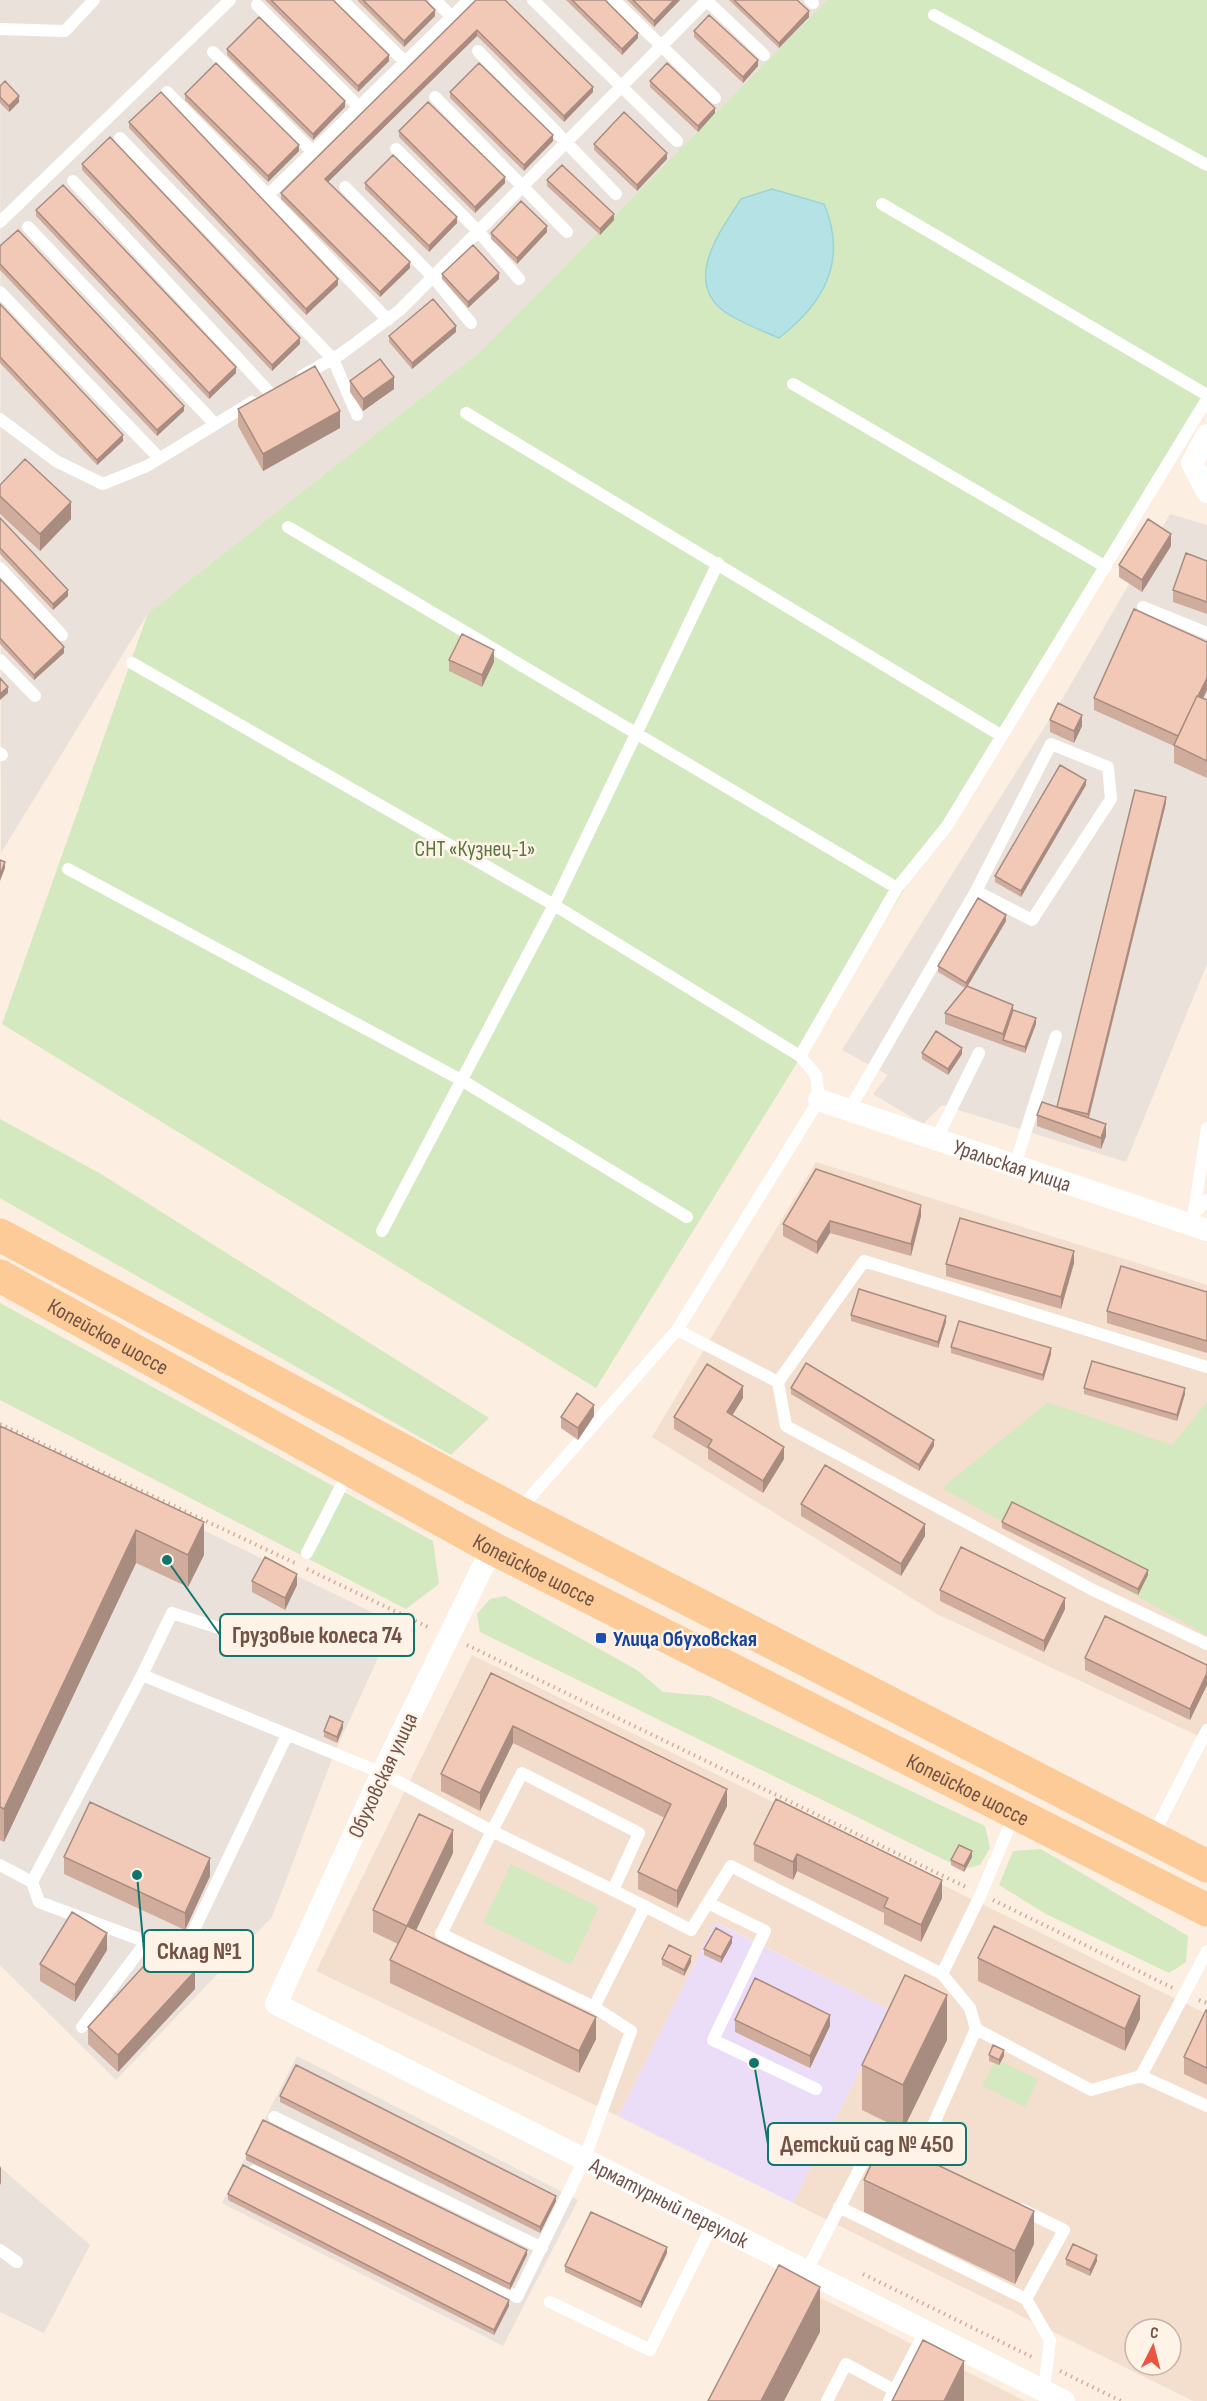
<svg xmlns="http://www.w3.org/2000/svg" width="1207" height="2401" font-family="'Sofia Sans Condensed',sans-serif">
	<rect width="100%" height="100%" fill="#fceee0"/>
	<path fill="#f4dfce" fill-rule="evenodd" d="M816 1162 1207 1285V1740L939 1615 652 1437Z
		M472 1655 1207 2014V2401H1193L793 2203 890 2010 716 1922 618 2116 316 1971ZM1135 2329H1171V2365H1135Z
		M783 2279 1025 2401H715Z"/>
	<path fill="#eae1db" d="M0 0H827L481 351 148 613 1 853Z
		M1170 514 1207 525V964L1126 1162 942 1105 923 1124 873 1094 888 1075 842 1050 1064 696Z
		M0 1431 394 1623 334 1754 272 1917 116 2080 0 1965Z
		M297 2056 578 2200 503 2346 222 2203Z
		M0 2167 90 2245 44 2333 0 2312Z"/>
	<path fill="#ebddf8" d="M715 1922 890 2010 793 2203 618 2116Z"/>
	<path fill="#d4e9bf" d="M827 0H1207V400L596 1388 2 1024 148 613 481 351Z
		M0 1119 101 1174 489 1418 451 1455 0 1198Z
		M0 1303 433 1541 439 1584 406 1609 0 1400Z
		M1048 1402 1172 1445 1207 1402V1635L942 1488Z
		M505 1596 637 1670 663 1692 710 1696 985 1826 990 1848 980 1865 963 1869 480 1632 477 1614 490 1599Z
		M1041 1849 1188 1936 1186 1962 1169 1973 1046 1914 999 1885 1013 1851Z
		M511 1864 599 1907 571 1965 483 1922Z
		M996 2059 1038 2079 1025 2107 982 2086Z"/>
	<path fill="#b5e3e5" stroke="#9bd4d7" stroke-width="1.5" d="M772 189 824 204C848 261 824 303 779 338 761 330 741 323 725 312 682 281 721 230 741 199Z"/>
	<g fill="none" stroke-linecap="round" stroke-linejoin="round">
		<path stroke="#d6ab9b" stroke-width="4" stroke-dasharray="1.5 4.5" stroke-linecap="butt" d="M0 1424 295 1563
			M307 1569 430 1628
			M467 1645 968 1888
			M993 1900 1173 1988
			M1199 2000 1207 2003
			M863 2274 1034 2358
			M1060 2371 1121 2401"/>
		<path stroke="#fff" stroke-width="12" d="M342 0 405 62
			M435 0 452 17
			M533 0 677 141
			M614 0 715 98
			M706 0 764 55
			M810 0 813 3
			M257 5 359 107
			M934 15 1207 165
			M0 29 65 31 94 0
			M478 51 616 194
			M213 52 313 152
			M167 92 268 195
			M435 97 567 232
			M120 138 333 359 357 415
			M396 149 478 231 519 279
			M73 181 270 393
			M345 187 433 277 471 323
			M882 204 1207 395
			M0 222 230 0
			M28 227 215 424
			M0 292 159 458
			M388 320 268 195 469 0
			M302 376 341 354 400 310 707 0
			M793 384 1106 567
			M466 413 1002 736
			M0 419 56 461 103 484 147 466 252 402
			M288 527 897 888
			M0 568 62 635
			M1143 607 1207 633
			M0 660 35 696
			M132 663 554 905 800 1056
			M0 753 2 755
			M68 869 463 1081 687 1217
			M849 1110 976 891 1032 920 1111 799 1108 767 1051 744 976 891
			M937 1138 979 1053
			M1015 1165 1056 1036
			M1194 1214 1207 1200
			M1192 1225 1207 1128
			M382 1231 554 905 718 563
			M677 1330 778 1382 786 1426 1093 1590 1207 1644
			M778 1382 864 1261 1207 1367
			M519 1510 677 1330 819 1100 816 1075 800 1056 897 888 947 826 1207 399
			M307 1553 349 1471
			M142 1675 382 1773 492 1831 522 1773 639 1833 613 1890 691 1930 731 1866 942 1974
			M1153 1835 1207 1730
			M0 1865 32 1882 39 1902 182 1955 287 1735
			M32 1882 142 1675 172 1613 284 1649
			M613 1890 492 1831 441 1934 594 2007 645 1906
			M708 1903 765 1931 713 2040 816 2089
			M82 2027 146 1942
			M976 2029 1091 2090 1141 2076 1207 2106
			M1141 2076 1207 1951
			M274 2117 542 2248
			M919 2157 976 2029 970 2008 942 1974 981 1894 1015 1813
			M254 2171 517 2297 584 2160 631 2031 594 2007
			M839 2207 1026 2299
			M1021 2209 1064 2230 1026 2299 1050 2340 1044 2390
			M0 2250 17 2262
			M806 2272 876 2137 898 2147
			M550 2302 650 2350 712 2225
			M827 2401 846 2364 894 2390
			M889 2401 924 2333"/>
		<g stroke="#fff" stroke-width="22">
			<path d="M1207 435 1192 463 1207 492"/>
			<path id="s1" d="M819 1100 1207 1230"/>
			<path id="s2" d="M492 1548 382 1773 276 2004 1064 2401"/>
		</g>
		<g stroke="#fccb97" stroke-width="33">
			<path d="M0 1235 518 1512 1207 1866"/>
			<path id="s3" d="M0 1276 492 1548 1207 1910"/>
		</g>
	</g>
	<path fill="#d0ac9d" d="M265 0H333L389 61 358 92Z
		M357 0H425L435 16 404 47Z
		M476 0 593 92 564 122 477 36 328 182 410 268 380 297 281 199V193Z
		M566 0H605L638 38 622 55Z
		M627 0H680L654 27Z
		M729 0H797L809 17 779 48Z
		M694 31 758 66 743 83 694 37Z
		M227 49 345 107 313 140 227 55Z
		M650 81 715 113 698 132 650 87Z
		M0 86 19 102 9 112 0 103Z
		M450 92 553 141 524 171 450 98Z
		M185 94 299 151 268 182 185 100Z
		M129 122 338 285 306 315 129 128Z
		M399 131 505 183 475 213 399 137Z
		M594 144 667 159 637 191 594 150Z
		M82 164 300 344 272 371 82 170Z
		M547 180 614 220 600 235 547 186Z
		M365 183 457 223 429 252 365 189Z
		M36 210 236 373 209 399 36 216Z
		M547 232 517 264 491 239V233Z
		M0 246 184 411 157 436 0 270Z
		M442 274 499 279 468 308 442 279Z
		M0 304 123 441 97 465 0 363Z
		M456 332 412 369 389 342V336Z
		M350 381 394 389 363 411 350 392Z
		M238 409 340 428 263 471 238 426Z
		M0 485 71 519 40 551 0 514Z
		M0 518 68 596 53 610 0 554Z
		M1171 546 1142 592 1119 577V565Z
		M1207 561V614L1173 602V590Z
		M0 579 64 653 34 680 0 644Z
		M1207 642V690L1203 698 1207 700V778L1174 763V746L1094 710V698Z
		M449 660 494 662 482 687 449 671Z
		M1050 720 1082 726 1074 743 1050 732Z
		M1086 785 1021 897 995 882V876Z
		M1166 803 1089 1118 1106 1136 1101 1149 1037 1126V1115L1057 1107Z
		M1006 921 967 986 1036 1024 1025 1053 945 1024V1013L965 988 938 972V966Z
		M922 1053 962 1054 948 1075 922 1059Z
		M921 1216 911 1256 830 1233 817 1254 783 1236V1224Z
		M1074 1263 1061 1309 946 1276V1264Z
		M1207 1292V1353L1107 1323V1311Z
		M851 1315 946 1322 938 1348 851 1321Z
		M951 1347 1051 1354 1043 1381 951 1353Z
		M791 1388 934 1446 919 1471 791 1394Z
		M1084 1388 1185 1394 1177 1421 1084 1394Z
		M743 1398 732 1415 784 1459 763 1493 708 1459V1449L674 1429V1417Z
		M594 1416 578 1440 561 1428V1417Z
		M0 1426 204 1555 188 1587 136 1563 4 1842 0 1840Z
		M801 1504 925 1536 901 1576 801 1516Z
		M1002 1522 1148 1575 1138 1595 1002 1528Z
		M252 1581 297 1585 285 1610 252 1592Z
		M940 1590 1065 1609 1044 1652 940 1601Z
		M1085 1658 1207 1665V1685L1190 1720 1085 1670Z
		M491 1673 727 1806 677 1908 638 1889V1872L665 1818 513 1743 480 1811 441 1791V1774Z
		M343 1728 337 1743 324 1737V1731Z
		M776 1799 942 1898 921 1942 884 1924V1913L797 1871 793 1880 754 1861V1844Z
		M453 1853 416 1930 596 2039 579 2073 390 1983V1960L398 1944 373 1932V1910Z
		M64 1857 210 1876 185 1930 64 1874Z
		M972 1857 964 1872 951 1865V1860Z
		M732 1943 721 1963 704 1955V1949Z
		M107 1950 75 2002 40 1981V1964Z
		M978 1958 1140 2019 1125 2051 978 1981Z
		M662 1959 691 1962 684 1976 662 1965Z
		M195 1989 118 2072 88 2044V2027Z
		M1207 2010V2085L1184 2074V2057Z
		M735 2020 830 2026 810 2068 735 2032Z
		M947 2040 903 2130 862 2110V2065Z
		M989 2055 1004 2056 999 2065 989 2061Z
		M280 2096 556 2201 540 2233 280 2102Z
		M246 2154 527 2255 510 2290 246 2160Z
		M864 2180 1034 2244 1015 2284 864 2212Z
		M228 2194 509 2306 494 2335 228 2200Z
		M667 2253 641 2308 565 2272V2266Z
		M1066 2259 1097 2261 1090 2276 1066 2265Z"/>
	<path fill="#a98c80" d="M674 0H680L654 27V21Z
		M435 10V16L404 47V41Z
		M809 11V17L779 48V43Z
		M477 30V36L325 185V179Z
		M638 33V38L622 55V49Z
		M389 55V61L358 92V86Z
		M758 60V66L743 83V77Z
		M593 87V92L564 122V116Z
		M19 96V102L9 112V106Z
		M345 101V107L313 140V134Z
		M715 108V113L698 132V126Z
		M553 135V141L524 171V165Z
		M299 145V151L268 182V176Z
		M667 153V159L637 191V185Z
		M505 177V183L475 213V207Z
		M614 214V220L600 235V229Z
		M457 217V223L429 252V246Z
		M547 226V232L517 264V258Z
		M410 262V268L380 297V292Z
		M499 273V279L468 308V302Z
		M338 279V285L306 315V309Z
		M456 326V332L412 369V363Z
		M300 338V344L272 371V365Z
		M236 367V373L209 399V393Z
		M394 377V389L363 411V399Z
		M184 406V411L157 436V430Z
		M340 411V428L263 471V454Z
		M123 435V441L97 465V460Z
		M71 502V519L40 551V534Z
		M1171 534V546L1142 592V580Z
		M68 590V596L53 610V604Z
		M64 647V653L34 680V675Z
		M494 650V662L482 687V675Z
		M1207 678V690L1179 748V736Z
		M8 687V693L0 700V694Z
		M1082 715V726L1074 743V731Z
		M1086 780V785L1021 897V891Z
		M1166 797V803L1088 1120V1114Z
		M5 862V868L0 881V875Z
		M1006 915V921L966 989V983Z
		M1013 1005V1016L1003 1040V1034Z
		M1036 1018V1024L1025 1053V1047Z
		M962 1048V1054L948 1075V1069Z
		M1106 1124V1136L1101 1149V1138Z
		M921 1205V1216L911 1256V1244Z
		M830 1221V1233L817 1254V1242Z
		M1074 1251V1263L1061 1309V1297Z
		M946 1316V1322L938 1348V1342Z
		M1051 1348V1354L1043 1381V1375Z
		M743 1386V1398L727 1424V1412Z
		M1185 1388V1394L1177 1421V1415Z
		M594 1405V1416L578 1440V1428Z
		M934 1440V1446L919 1471V1465Z
		M784 1447V1459L763 1493V1481Z
		M204 1522V1555L188 1587V1555Z
		M925 1524V1536L901 1576V1564Z
		M136 1530V1563L4 1842V1809Z
		M1148 1570V1575L1138 1595V1589Z
		M297 1574V1585L285 1610V1598Z
		M1065 1598V1609L1044 1652V1641Z
		M1207 1673V1685L1190 1720V1709Z
		M343 1722V1728L337 1743V1737Z
		M513 1726V1743L480 1811V1793Z
		M727 1789V1806L677 1908V1891Z
		M453 1830V1853L407 1949V1926Z
		M972 1851V1857L964 1872V1866Z
		M797 1854V1871L793 1880V1862Z
		M210 1858V1876L185 1930V1913Z
		M942 1880V1898L921 1942V1925Z
		M107 1933V1950L75 2002V1985Z
		M732 1937V1943L721 1963V1957Z
		M691 1956V1962L684 1976V1970Z
		M195 1971V1989L118 2072V2055Z
		M947 1995V2040L903 2130V2085Z
		M1140 1996V2019L1125 2051V2029Z
		M830 2015V2026L810 2068V2056Z
		M596 2017V2039L579 2073V2051Z
		M1004 2050V2056L999 2065V2060Z
		M1 2166V2183L0 2185V2168Z
		M556 2196V2201L540 2233V2227Z
		M1034 2211V2244L1015 2284V2251Z
		M667 2247V2253L641 2308V2302Z
		M527 2250V2255L510 2290V2284Z
		M1097 2255V2261L1090 2276V2270Z
		M820 2287V2332L784 2401H761Z
		M509 2300V2306L494 2335V2330Z
		M964 2361V2401H944Z"/>
	<path fill="#f2c8b7" stroke="#a98c80" stroke-width="1.5" d="M271 0H333L389 55 358 86Z
		M363 0H425L435 10 404 41Z
		M476 0H505L593 87 564 116 477 30 325 179 410 262 380 292 281 193Z
		M572 0H605L638 33 622 49Z
		M633 0H674L654 21Z
		M734 0H797L809 11 779 43Z
		M709 15 758 60 743 77 694 31Z
		M259 17 345 101 313 134 227 49Z
		M216 63 299 145 268 176 185 94Z
		M479 63 553 135 524 165 450 92Z
		M667 63 715 108 698 126 650 81Z
		M5 81 19 96 9 106 0 97V86Z
		M161 92 338 279 306 309 129 122Z
		M428 102 505 177 475 207 399 131Z
		M624 112 667 153 637 185 594 144Z
		M110 137 300 338 272 365 82 164Z
		M393 155 457 217 429 246 365 183Z
		M562 165 614 214 600 229 547 180Z
		M63 185 236 367 209 393 36 210Z
		M521 201 547 226 517 258 491 233Z
		M18 230 184 406 157 430 0 264V246Z
		M473 245 499 273 468 302 442 274Z
		M433 299 456 326 412 363 389 336Z
		M0 304 123 435 97 460 0 357Z
		M380 359 394 377 363 399 350 381Z
		M315 366 340 411 263 454 238 409Z
		M25 459 71 502 40 534 0 496V485Z
		M0 518 68 590 53 604 0 548Z
		M1148 519 1171 534 1142 580 1119 565Z
		M1186 553 1207 561V602L1173 590Z
		M0 579 64 647 34 675 0 638Z
		M1134 609 1207 642V678L1198 696H1197L1178 736 1094 698Z
		M462 634 494 650 482 675 449 660Z
		M0 678 8 687 0 694Z
		M1197 696 1207 700V761L1174 745Z
		M1058 703 1082 715 1074 731 1050 720Z
		M1060 765 1086 780 1021 891 995 876Z
		M1135 790 1166 797 1088 1114 1057 1107Z
		M0 860 5 862 0 875Z
		M978 898 1006 915 966 983 938 966Z
		M967 986 1013 1005 1003 1034 945 1013Z
		M1013 1010 1036 1018 1025 1047 1003 1040Z
		M936 1031 962 1048 948 1069 922 1053Z
		M1042 1102 1106 1124 1101 1138 1037 1115Z
		M816 1169 921 1205 911 1244 830 1221 817 1242 783 1224Z
		M960 1218 1074 1251 1061 1297 946 1264Z
		M1121 1266 1207 1292V1341L1107 1311Z
		M859 1289 946 1316 938 1342 851 1315Z
		M959 1321 1051 1348 1043 1375 951 1347Z
		M1092 1361 1185 1388 1177 1415 1084 1388Z
		M806 1363 934 1440 919 1465 791 1388Z
		M707 1364 743 1386 727 1412 784 1447 763 1481 708 1447 712 1440 674 1417Z
		M577 1393 594 1405 578 1428 561 1417Z
		M0 1426 204 1522 188 1555 136 1530 4 1809 0 1807Z
		M825 1465 925 1524 901 1564 801 1504Z
		M1012 1502 1148 1570 1138 1589 1002 1522Z
		M961 1547 1065 1598 1044 1641 940 1590Z
		M265 1557 297 1574 285 1598 252 1581Z
		M1105 1616 1207 1665V1673L1190 1709 1085 1658Z
		M491 1673 727 1789 677 1891 638 1872 671 1804 513 1726 480 1793 441 1774Z
		M330 1716 343 1722 337 1737 324 1731Z
		M776 1799 942 1880 921 1925 884 1907 888 1898 797 1854 793 1862 754 1844Z
		M90 1802 210 1858 185 1913 64 1857Z
		M419 1814 453 1830 407 1926 596 2017 579 2051 390 1960 407 1926 373 1910Z
		M959 1845 972 1851 964 1866 951 1860Z
		M72 1912 107 1933 75 1985 40 1964Z
		M994 1926 1140 1996 1125 2029 978 1958Z
		M716 1928 732 1937 721 1957 704 1949Z
		M164 1944 195 1971 118 2055 88 2027Z
		M669 1945 691 1956 684 1970 662 1959Z
		M905 1975 947 1995 903 2085 862 2065Z
		M755 1978 830 2015 810 2056 735 2020Z
		M1206 2010H1207V2068L1184 2057Z
		M993 2045 1004 2050 999 2060 989 2055Z
		M296 2065 556 2196 540 2227 280 2096Z
		M263 2120 527 2250 510 2284 246 2154Z
		M883 2139 1034 2211 1015 2251 864 2180Z
		M243 2165 509 2300 494 2330 228 2194Z
		M591 2212 667 2247 641 2302 565 2266Z
		M1073 2244 1097 2255 1090 2270 1066 2259Z
		M779 2265 820 2287 761 2401H708Z
		M923 2340 964 2361 944 2401H892Z"/>
	<rect fill="#1a4fb4" stroke="#fff2e6" stroke-width="2" x="595" y="1632" width="12" height="12" rx="3"/>
	<g text-anchor="middle" stroke-width="5" stroke-linejoin="round" paint-order="stroke">
		<g font-size="22" fill="#567840" stroke="#fff2e6">
			<text x="475" y="856">СНТ «Кузнец-1»</text>
		</g>
		<g font-size="22" fill="#725247" stroke="#fff2e6">
			<text dy="8" stroke="none"><textPath href="#s1" startOffset="204">Уральская улица</textPath></text>
			<text dy="8" stroke="none"><textPath href="#s3" startOffset="124">Копейское шоссе</textPath></text>
			<text dy="8" stroke="none"><textPath href="#s3" startOffset="610">Копейское шоссе</textPath></text>
			<text transform="translate(382 1775) rotate(-65)" y="8">Обуховская улица</text>
			<text dy="8" stroke="none"><textPath href="#s3" startOffset="1096">Копейское шоссе</textPath></text>
			<text dy="8" stroke="none"><textPath href="#s2" startOffset="945">Арматурный переулок</textPath></text>
		</g>
		<g font-size="22" font-weight="bold" fill="#164399" stroke="#fff2e6" text-anchor="start">
			<text x="613" y="1646">Улица Обуховская</text>
		</g>
	</g>
	<path fill="none" stroke="#0f766e" stroke-width="2" d="M167 1560L220 1635M137 1875L144 1951M754 2063L768 2144"/>
	<g fill="#0f766e" stroke="#fff2e6" stroke-width="2">
		<circle cx="167" cy="1560" r="6"/>
		<circle cx="137" cy="1875" r="6"/>
		<circle cx="754" cy="2063" r="6"/>
	</g>
	<g fill="#fff2e6" stroke="#0f766e" stroke-width="2">
		<rect x="220" y="1614" width="194" height="42" rx="6"/>
		<rect x="144" y="1930" width="109" height="42" rx="6"/>
		<rect x="768" y="2123" width="198" height="42" rx="6"/>
	</g>
	<g font-size="24" text-anchor="middle" font-weight="bold" fill="#725247">
		<text x="317" y="1643">Грузовые колеса 74</text>
		<text x="199" y="1959">Склад №1</text>
		<text x="867" y="2152">Детский сад № 450</text>
	</g>
	<g transform="translate(1153 2347) rotate(6)"><circle r="28" fill="#fff2e6" stroke="#c7b2a6" stroke-width="1.5"/>
	<path d="M0-4.5L10 22L0 15L-10 22Z" fill="#e85643"/>
	<text y="-9" font-size="16" font-weight="bold" text-anchor="middle" fill="#725247">С</text>
	</g>
</svg>
